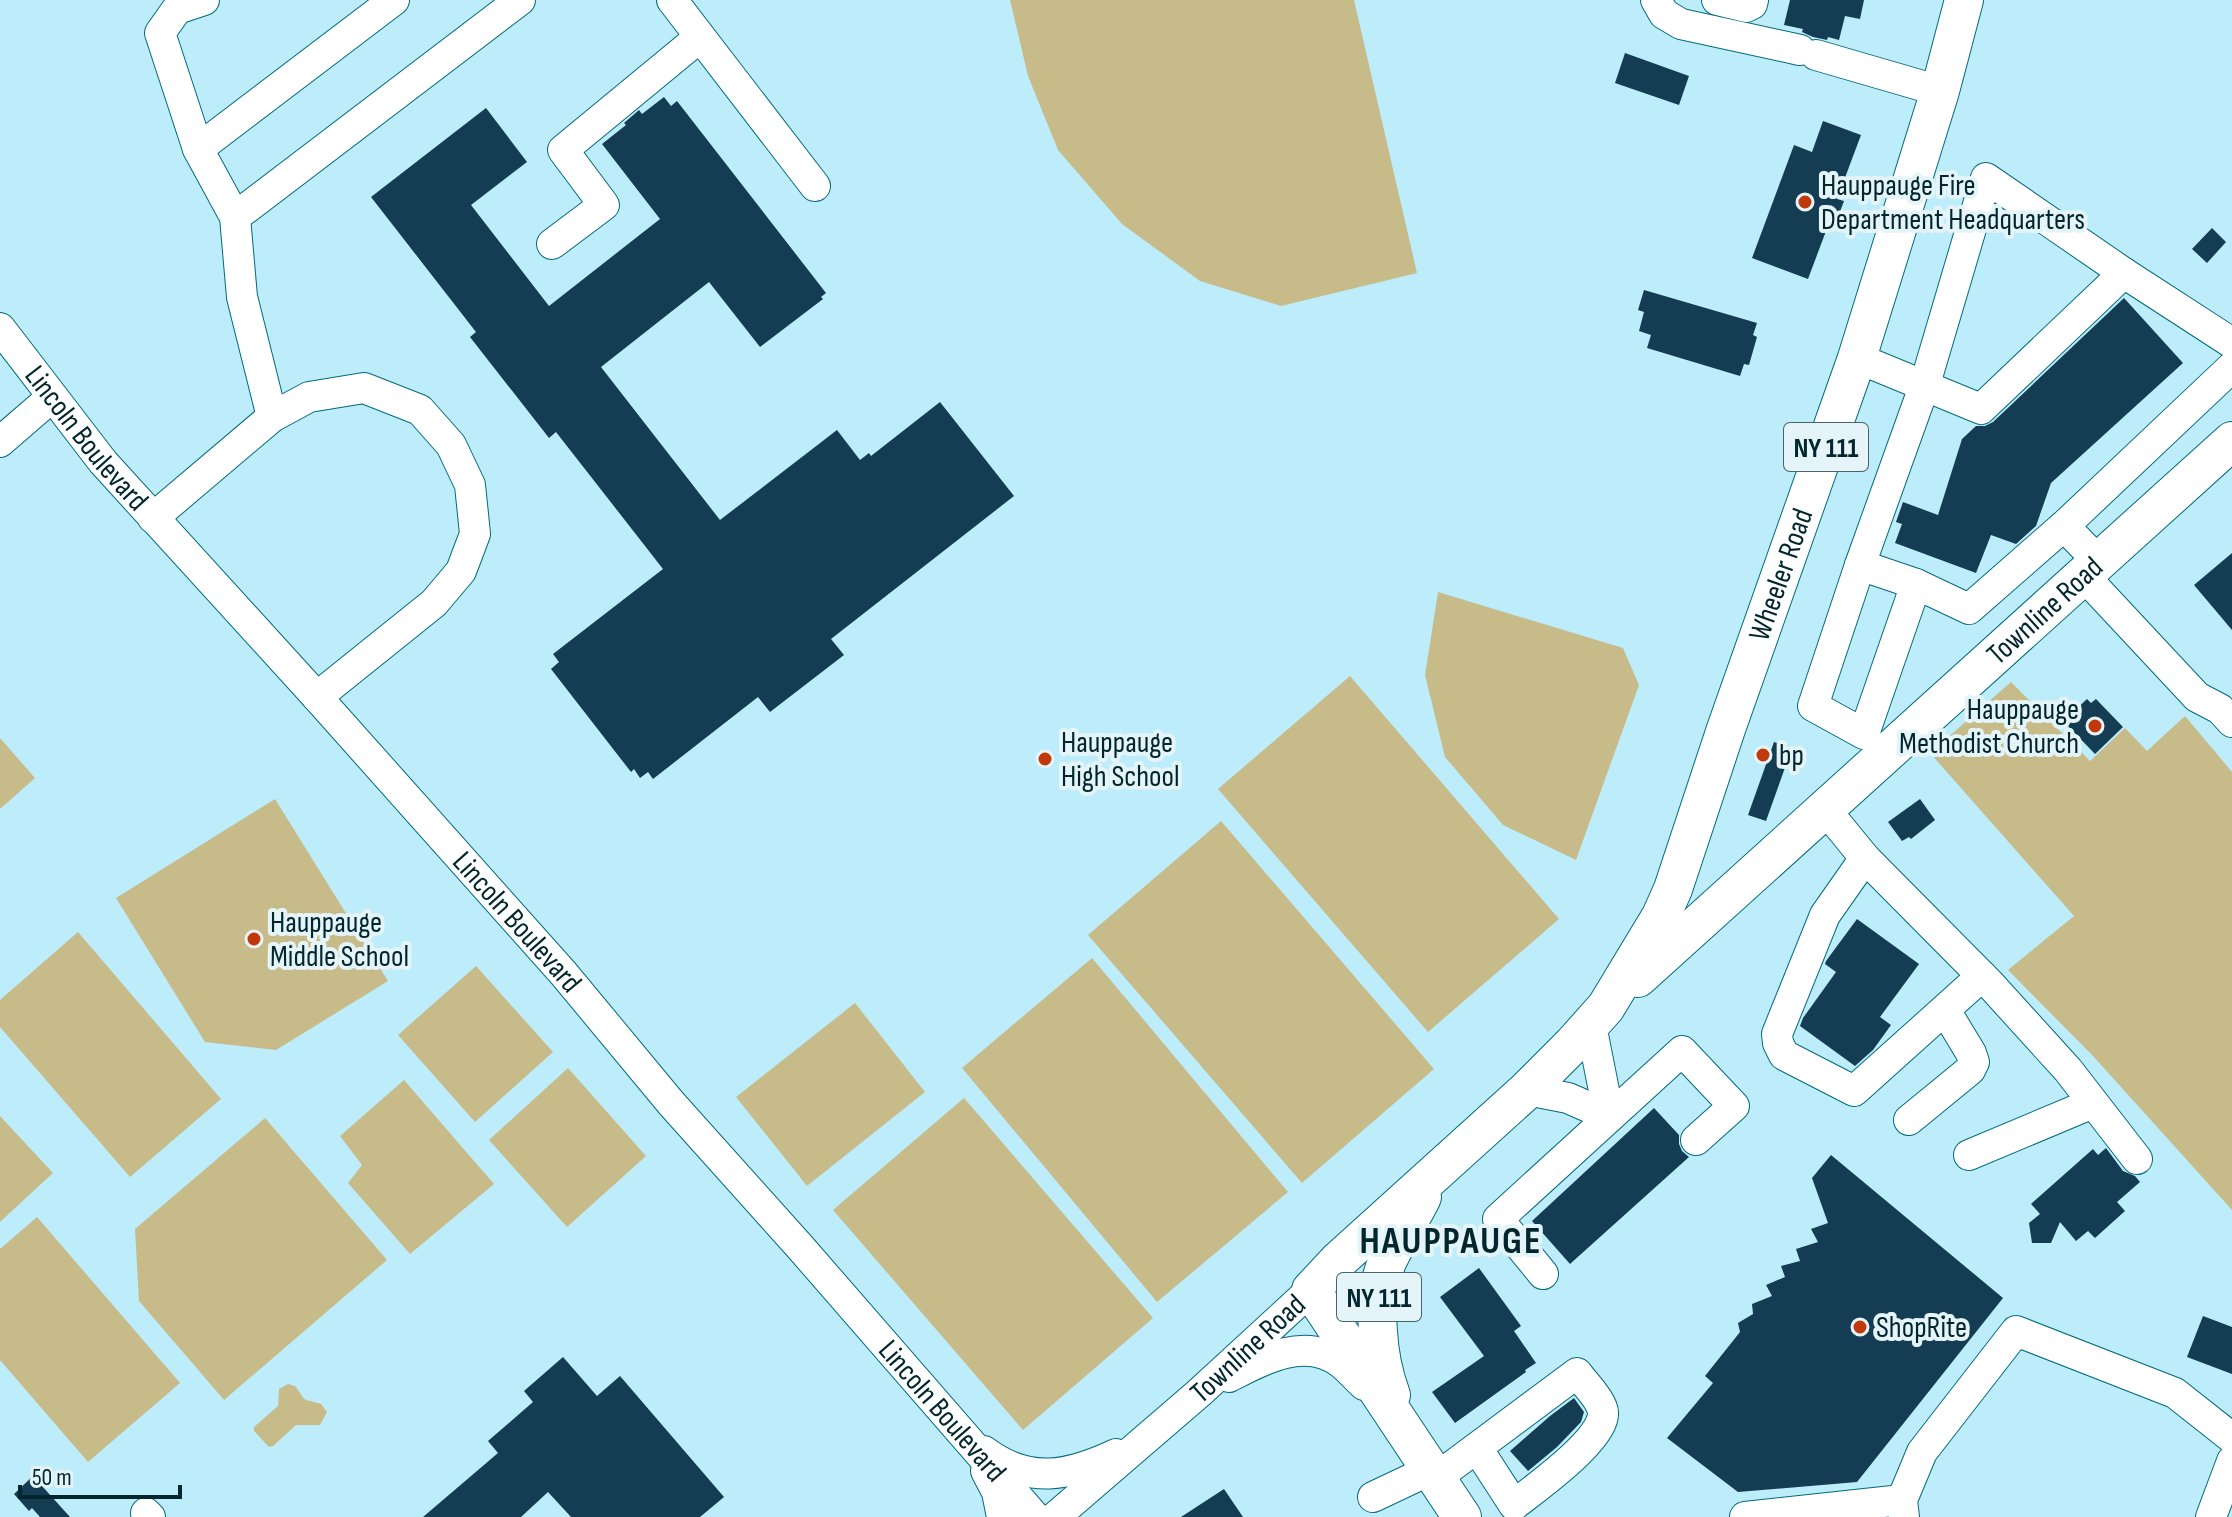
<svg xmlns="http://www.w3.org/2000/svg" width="2232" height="1517" font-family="'Sofia Sans Condensed',sans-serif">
	<rect width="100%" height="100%" fill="#bdedfa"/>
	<path fill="#c7bb8a" d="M1010 0H1354L1417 273 1281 306 1200 281 1122 224 1058 150 1028 76Z
		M1438 592 1623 648 1639 685 1576 860 1503 825 1445 757 1425 675Z
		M1350 676 1559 919 1428 1032 1218 789Z
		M2011 682 2090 761 2125 728 2147 751 2185 716 2232 772V1210L2093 1056 2008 970 2074 916 1930 753Z
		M0 738 35 778 0 809Z
		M275 799 388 981 276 1050 205 1042 116 898Z
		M1221 821 1434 1069 1302 1183 1088 935Z
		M78 932 221 1099 130 1177 0 1027V1000Z
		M1092 958 1288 1192 1157 1302 962 1068Z
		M476 966 553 1052 475 1122 398 1035Z
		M855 1003 925 1092 807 1186 736 1097Z
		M568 1068 646 1156 567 1227 489 1140Z
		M404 1080 494 1184 410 1254 348 1183 362 1165 340 1136Z
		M964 1098 1153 1318 1023 1430 833 1210Z
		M0 1116 53 1173 0 1222Z
		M265 1118 387 1260 224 1400 139 1301 135 1229Z
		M37 1217 180 1383 88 1462 0 1360V1249Z
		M288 1384 295 1386C309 1404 298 1397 321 1404L327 1412 320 1425H296L273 1446 269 1447 254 1431V1427L278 1406 279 1389Z"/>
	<path fill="#143c52" d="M1790 0H1864L1860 19 1845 16 1839 40 1828 37 1827 40 1813 37 1802 32 1803 29 1784 25Z
		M1625 53 1689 76 1679 105 1615 83Z
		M664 97 671 106 677 101 826 293 821 297 823 299 760 347 709 282 601 367 720 520 837 430 860 460 869 453 871 456 940 402 1014 496 831 639 844 655 770 712 758 697 653 779 648 772 640 778 634 769 631 772 551 669 559 662 553 654 663 569 556 432 549 438 470 337 476 332 371 197 486 108 527 162 471 205 549 306 660 219 602 144 626 125 624 123 639 110 642 114Z
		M1823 121 1861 135 1837 199 1844 201 1838 217 1832 215 1808 279 1752 258 1794 145 1812 152Z
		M2212 228 2226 242 2207 263 2192 249Z
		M1644 290 1757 323 1753 335 1757 337 1749 365 1744 364 1740 376 1647 348 1651 335 1639 331 1644 312 1638 310Z
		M2124 298 2183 363 2051 483 2036 526 2016 544 1991 535 1976 573 1895 543 1902 524 1896 522 1903 502 1938 515 1962 439 1976 426H1985L1993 422Z
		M2232 553V630L2194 585Z
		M2087 699 2091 703 2096 699 2123 727 2095 754 2067 725 2074 718 2071 714Z
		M1774 742 1792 748 1766 821 1748 815Z
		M1920 799 1935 820 1911 839 1909 837 1902 841 1888 822Z
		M1857 919 1919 964 1880 1017 1891 1025 1873 1050 1855 1066 1800 1026 1803 1018 1836 972 1825 964 1826 961Z
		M1654 1108 1679 1135V1144L1682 1151 1689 1157 1570 1264 1532 1221Z
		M2106 1148 2123 1171 2135 1176 2140 1182 2117 1202 2125 1211 2095 1238 2088 1231 2076 1241 2060 1222 2051 1243H2032L2029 1223 2040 1214 2031 1204 2093 1149 2098 1155Z
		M1831 1155 2003 1298 1857 1482 1738 1492 1667 1438 1713 1383 1705 1376 1740 1332 1738 1323 1753 1314 1752 1304 1772 1296 1766 1285 1785 1277 1781 1266 1800 1261 1796 1249 1818 1242 1811 1229 1828 1223 1812 1178Z
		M1479 1268 1521 1326 1514 1331 1536 1363 1525 1370 1526 1372 1455 1423 1432 1392 1484 1356 1440 1297Z
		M2203 1316 2232 1327V1374L2187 1357Z
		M563 1357 597 1396 620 1376 724 1497 700 1517H571L548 1492 521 1517H423L498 1453 488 1441 533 1402 524 1391Z
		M1574 1398 1584 1412 1581 1422 1557 1447 1528 1471 1510 1451 1550 1416Z
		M33 1476 70 1517H40L32 1508 29 1511 14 1494Z
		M1224 1489 1243 1517H1181Z"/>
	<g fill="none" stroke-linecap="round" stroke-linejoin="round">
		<defs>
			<g id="minor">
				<path d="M204 0 177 9 160 33 198 149 235 217 242 297 272 417"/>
				<path d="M672 0 815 186"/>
				<path d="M1656 0 1664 14 1681 24 1800 50"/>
				<path d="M1717 0 1746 7 1752 4 1753 0"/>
				<path d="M1816 55 1940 91"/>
				<path d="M198 149 394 0"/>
				<path d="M235 217 520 0"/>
				<path d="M552 244 604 205 563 150 700 37"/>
				<path id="s1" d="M0 328 103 462 317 697 564 974 671 1103 801 1248 1035 1517"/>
				<path d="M2232 343 2124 273 1986 178 1925 384 1860 565 1813 706 1864 734 1916 584 1969 609 2066 524 2232 367"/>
				<path d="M1857 358 1981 409 2124 273"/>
				<path d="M0 442 52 397"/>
				<path d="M153 518 272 417 309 397 364 388 420 410 451 445 470 485 475 534 461 571 434 603 317 697"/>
				<path d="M2064 526 2099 562"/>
				<path d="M1860 565 1916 584"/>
				<path d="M2084 576 2197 697 2220 709 2232 722"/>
				<path d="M1825 809 1865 858 1990 984 2068 1070 2137 1159"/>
				<path d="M1865 858 1825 915 1777 1034 1778 1043 1784 1055 1854 1091 1982 976"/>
				<path d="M1591 1025 1609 1116"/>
				<path d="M1527 1090 1568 1098 1609 1116"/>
				<path d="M1909 1120 1970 1070 1974 1062 1971 1053 1945 1010"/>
				<path d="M1969 1155 2093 1103"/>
				<path d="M1543 1274 1498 1219 1682 1051 1734 1106 1696 1140"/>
				<path d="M1229 1377C1263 1359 1306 1336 1341 1363 1349 1369 1356 1378 1364 1385"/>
				<path d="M984 1451C1029 1485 1069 1476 1116 1454"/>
				<path d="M986 1471 997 1492 1002 1517"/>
				<path d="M1436 1478 1577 1373C1584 1383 1598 1396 1602 1408 1613 1434 1534 1489 1514 1505L1477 1448"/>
				<path d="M1373 1497 1430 1470"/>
				<path d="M146 1513 150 1517"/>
				<path id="s2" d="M1055 1517 1199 1393 1311 1290"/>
				<path d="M1745 1517 1902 1500"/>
				<path d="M1904 1517 1902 1500 1922 1452 2016 1331 2175 1393 2232 1438"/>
				<path d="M2211 1517 2232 1461"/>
			</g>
			<g id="major">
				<path id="s3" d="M1638 978 2232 441"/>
				<path d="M1391 1395C1377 1358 1371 1299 1387 1262 1397 1240 1411 1219 1422 1197"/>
				<path id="s4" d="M1462 1517 1311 1290 1339 1260 1527 1090 1573 1044 1606 1007 1661 916 1673 889 1726 729 1857 358 1940 91 1964 0"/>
			</g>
		</defs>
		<use href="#minor" stroke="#006a7e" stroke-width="32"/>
		<use href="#major" stroke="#006a7e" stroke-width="40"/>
		<use href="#minor" stroke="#fff" stroke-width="30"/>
		<use href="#major" stroke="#fff" stroke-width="38"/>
	</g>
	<g fill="#c1390a" stroke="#e4f4f8" stroke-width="3">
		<circle cx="1805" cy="202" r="8"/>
		<circle cx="2095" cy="726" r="8"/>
		<circle cx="1763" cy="755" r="8"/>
		<circle cx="1045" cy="759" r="8"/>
		<circle cx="254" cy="939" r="8"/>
		<circle cx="1860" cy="1327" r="8"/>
	</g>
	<g text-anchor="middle" stroke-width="8" stroke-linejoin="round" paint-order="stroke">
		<g fill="#e4f4f8" stroke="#45646b" stroke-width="2">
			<rect x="1784" y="423" width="84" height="48" rx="6"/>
			<rect x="1337" y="1273" width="84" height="48" rx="6"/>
		</g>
		<g font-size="28" font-weight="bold" fill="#01262e">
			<text x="1826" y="457">NY 111</text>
			<text x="1379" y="1307">NY 111</text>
		</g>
		<g font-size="30" fill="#01262e" stroke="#e4f4f8" text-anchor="start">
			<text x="1821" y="195">Hauppauge Fire<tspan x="1821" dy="34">Department Headquarters</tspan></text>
			<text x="2079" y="719" text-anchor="end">Hauppauge<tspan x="2079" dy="34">Methodist Church</tspan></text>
			<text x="1061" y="752">Hauppauge<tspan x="1061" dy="34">High School</tspan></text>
			<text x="1779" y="765">bp</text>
			<text x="270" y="932">Hauppauge<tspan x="270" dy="34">Middle School</tspan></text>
			<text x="1876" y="1337">ShopRite</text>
		</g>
		<g font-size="30" fill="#01262e" stroke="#e4f4f8">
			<text dy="10" stroke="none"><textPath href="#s1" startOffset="140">Lincoln Boulevard</textPath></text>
			<text dy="10" stroke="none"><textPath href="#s4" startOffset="1150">Wheeler Road</textPath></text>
			<text dy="10" stroke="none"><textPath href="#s3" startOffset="548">Townline Road</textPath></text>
			<text dy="10" stroke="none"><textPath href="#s1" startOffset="788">Lincoln Boulevard</textPath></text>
			<text dy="10" stroke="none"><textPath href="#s2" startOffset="256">Townline Road</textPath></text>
			<text dy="10" stroke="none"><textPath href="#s1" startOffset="1436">Lincoln Boulevard</textPath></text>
		</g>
		<g font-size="38" font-weight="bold" letter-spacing="2" fill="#01262e" stroke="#e4f4f8">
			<text x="1451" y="1253">HAUPPAUGE</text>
		</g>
	</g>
	<path d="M20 1485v12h160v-12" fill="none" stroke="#01262e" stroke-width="4"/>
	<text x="32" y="1485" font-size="24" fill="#01262e" stroke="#e4f4f8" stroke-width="6" paint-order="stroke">50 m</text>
</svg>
